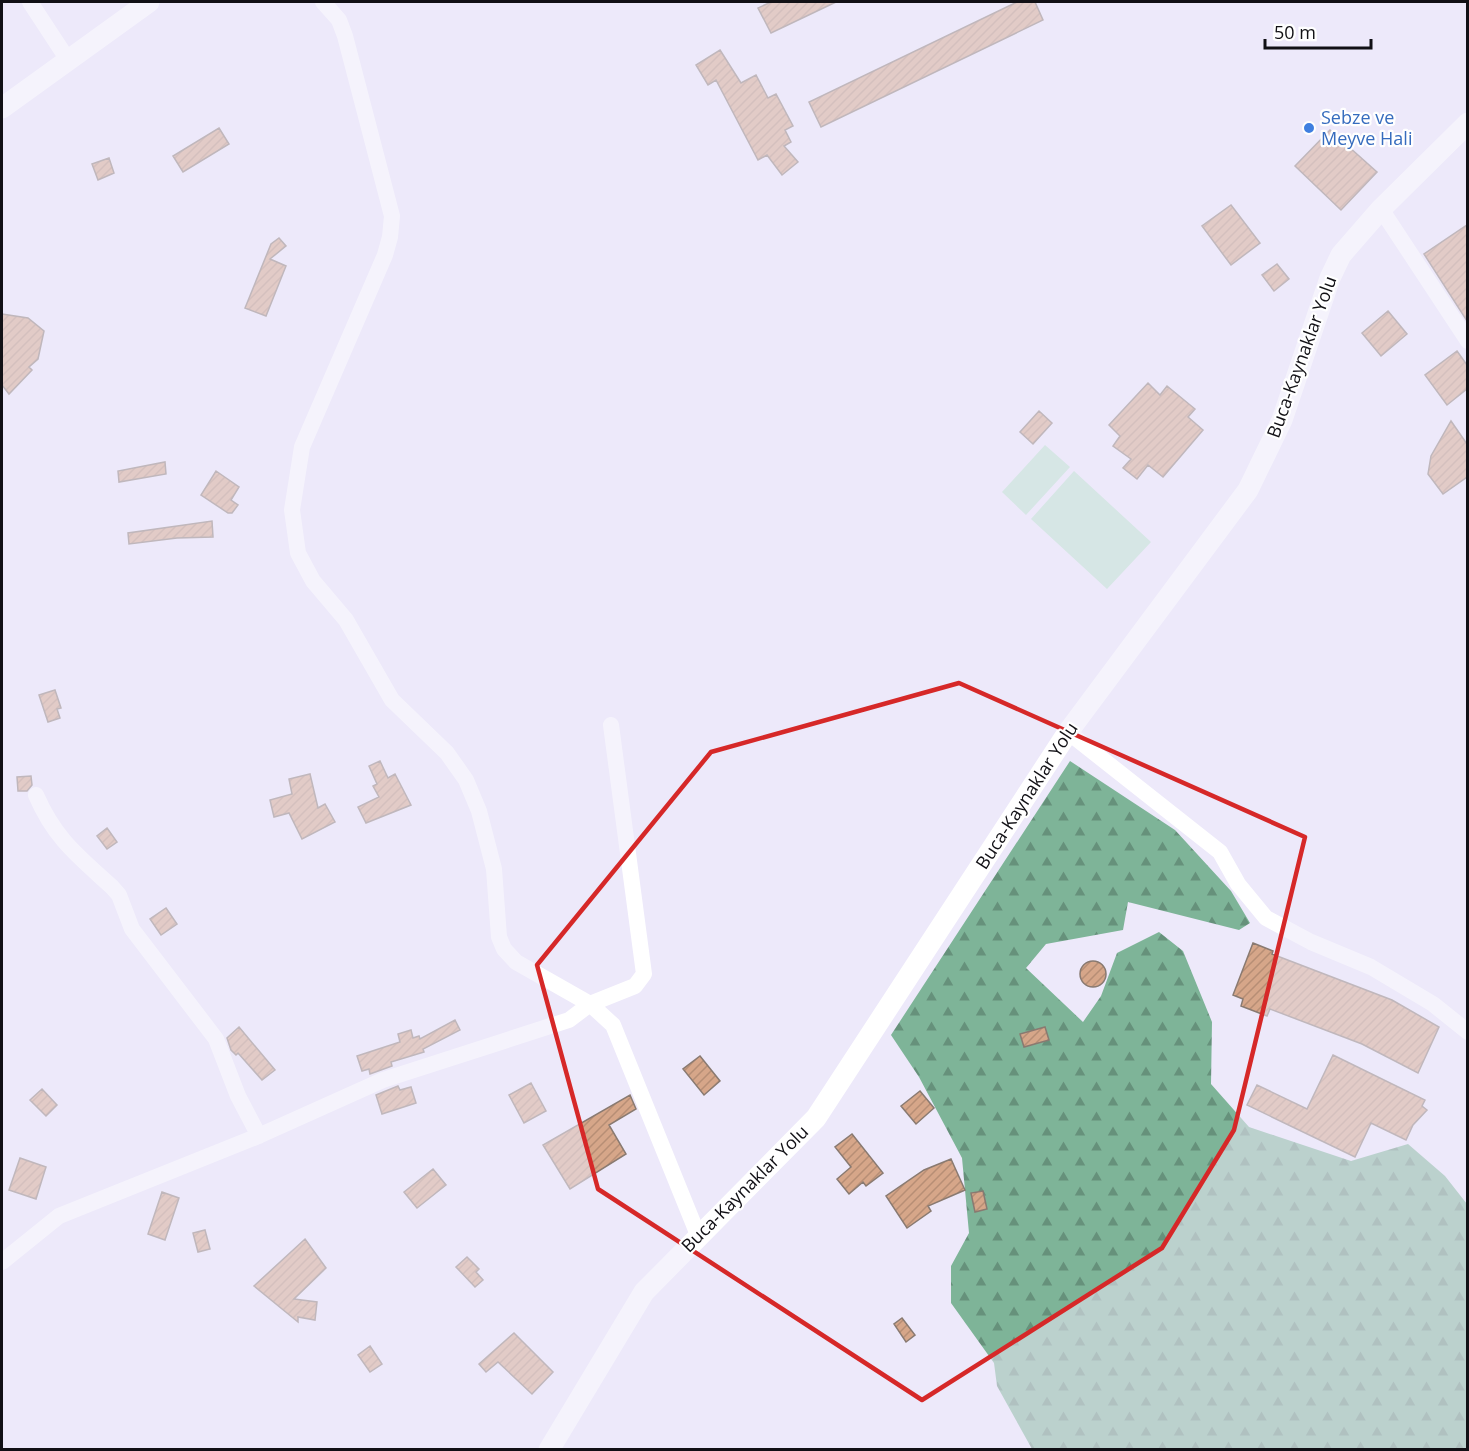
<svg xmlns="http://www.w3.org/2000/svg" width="1469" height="1451" font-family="'Open Sans',sans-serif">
	<defs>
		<pattern id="forest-firs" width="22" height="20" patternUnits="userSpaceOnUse" patternTransform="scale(1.5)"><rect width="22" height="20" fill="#7eb498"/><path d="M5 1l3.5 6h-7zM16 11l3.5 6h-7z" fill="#66917b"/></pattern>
		<pattern id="building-hatch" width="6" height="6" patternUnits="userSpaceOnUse" patternTransform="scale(1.5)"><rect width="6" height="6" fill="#d6a689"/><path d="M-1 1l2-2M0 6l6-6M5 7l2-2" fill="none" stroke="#b78e75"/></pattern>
	</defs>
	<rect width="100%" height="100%" fill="#ede9fa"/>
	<path fill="#bae2cc" d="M1045 445 1070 467 1026 515 1002 492Z
		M1074 471 1151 542 1107 589 1031 519Z"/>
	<path fill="url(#forest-firs)" d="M1070 761 1175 830 1231 891 1250 923 1239 930 1128 902 1123 930 1046 944 1026 968 1083 1022 1101 996 1117 953 1159 932 1183 951 1212 1022 1211 1084 1249 1127 1351 1161 1408 1144 1445 1176 1467 1204V1449H1032L997 1386 994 1363 951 1303V1266L969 1233 962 1158 919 1077 891 1035Z"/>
	<path fill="url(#building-hatch)" stroke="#897a71" stroke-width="1.5" d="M771 2H836L771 33 758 8Z
		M1017 2H1035L1043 20 821 127 809 102Z
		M720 50 741 83 756 75 768 98 776 94 793 126 785 130 791 142 784 146 798 162 782 175 767 155 758 160 716 80 708 85 696 65Z
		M219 128 229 144 183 172 173 156Z
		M1330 130 1377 172 1341 210 1295 166Z
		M109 158 114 173 98 180 92 164Z
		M1231 205 1260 243 1231 265 1202 226Z
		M1467 225V321L1424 254Z
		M279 238 286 246 270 259 286 266 266 316 245 308 271 244Z
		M1277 264 1289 279 1274 291 1262 275Z
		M1388 311 1407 334 1381 356 1362 333Z
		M2 314 28 318 44 331 38 359 29 367 32 370 9 394 2 385Z
		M1457 351 1467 365V389L1447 405 1425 375Z
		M1148 383 1160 395 1167 386 1195 409 1188 417 1203 430 1163 477 1148 465 1137 479 1123 468 1131 459 1113 446 1120 436 1109 425Z
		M1039 411 1052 423 1033 444 1020 432Z
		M1451 421 1467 444V477L1443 494 1428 474 1431 456Z
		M165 462 166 474 119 482 118 471Z
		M216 471 239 487 231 500 238 505 232 513H228L201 495Z
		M212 521 213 537 177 538 129 544 128 533Z
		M55 690 61 708 57 709 60 718 48 722 39 695Z
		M380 761 388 778 395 774 411 805 366 823 358 807 379 797 373 786 377 784 369 766Z
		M310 774 318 808 325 804 335 822 302 839 289 813 274 817 270 800 292 794 289 779Z
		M31 776 32 785 27 791H18L17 777Z
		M107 828 117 842 107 849 97 836Z
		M166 908 177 924 161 935 150 919Z
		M1253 943 1273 951 1272 954 1392 1000 1439 1027 1418 1073 1362 1044 1270 1009 1267 1016 1241 1006 1243 999 1233 995Z
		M1080 974a13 13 0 1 1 26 0a13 13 0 1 1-26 0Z
		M455 1020 460 1030 423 1049 424 1052 391 1062 392 1066 370 1074 369 1069 362 1071 357 1056 400 1042 398 1034 411 1030 413 1038 419 1036 420 1039Z
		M239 1027 275 1070 262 1080 238 1053 236 1055 231 1050 227 1038Z
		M1045 1027 1049 1040 1024 1047 1020 1034Z
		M1333 1055 1425 1100 1422 1106 1427 1110 1413 1125 1406 1140 1371 1123 1355 1157 1247 1105 1257 1085 1307 1109Z
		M700 1056 720 1081 704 1095 683 1069Z
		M531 1083 546 1111 524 1123 509 1095Z
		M398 1086 400 1090 411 1087 416 1103 382 1114 376 1095Z
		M42 1089 57 1105 46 1116 30 1100Z
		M920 1091 934 1108 916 1124 901 1106Z
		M630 1095 636 1109 609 1125 626 1154 570 1189 543 1145Z
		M852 1134 883 1173 866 1186 863 1182 849 1194 837 1179 851 1167 835 1147Z
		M20 1158 46 1167 36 1199 9 1190Z
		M951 1159 965 1190 928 1206 931 1211 907 1228 886 1196 924 1170Z
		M433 1169 446 1185 417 1208 404 1192Z
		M983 1191 987 1209 975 1212 971 1193Z
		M162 1192 179 1198 165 1240 148 1234Z
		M205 1230 210 1249 198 1252 193 1233Z
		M305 1239 326 1268 294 1299 317 1302 315 1320 298 1317V1322L254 1286Z
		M467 1257 479 1269 476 1272 483 1280 475 1287 456 1267Z
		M902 1318 915 1335 906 1342 894 1324Z
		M514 1333 553 1372 532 1394 498 1362 486 1372 479 1364Z
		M370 1346 382 1364 370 1372 358 1355Z"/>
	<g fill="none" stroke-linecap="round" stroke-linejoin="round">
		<path stroke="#fff" stroke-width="16" d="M30 2 68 60
			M323 2 339 20 345 36 392 216 390 237 385 255 302 447 292 510 298 553 313 581 346 620 392 700 447 753 466 780 479 811 494 869 499 937 504 949 516 962 590 1004 635 986 644 974 611 725
			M1381 209 1468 341
			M1068 732 1220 852 1238 884 1266 918 1311 942 1371 967 1433 1004 1468 1032
			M36 795C55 839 78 856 112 887L119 895 132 929 216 1039 238 1096 259 1136
			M2 1262 59 1216 256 1137 383 1080 569 1020 590 1004 613 1025 698 1235"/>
		<path stroke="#fff" stroke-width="21" d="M2 108 149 2
			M549 1450 644 1292 816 1118 1068 732 1248 490 1282 420 1330 278 1341 255 1381 209 1468 123"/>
	</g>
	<path d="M0 0H1469V1451H0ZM959 683 1305 837 1234 1130 1162 1248 922 1400 598 1189 537 965 711 752Z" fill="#ede9fa" fill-opacity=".55" fill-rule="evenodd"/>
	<path fill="none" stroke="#d62828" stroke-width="4.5" stroke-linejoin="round" d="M959 683 1305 837 1234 1130 1162 1248 922 1400 598 1189 537 965 711 752Z"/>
	<circle fill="#3f7fe0" stroke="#fff" stroke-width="2" cx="1309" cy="128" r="6"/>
	<g text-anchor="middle" stroke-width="4.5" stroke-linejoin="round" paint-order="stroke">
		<g font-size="18" fill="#366cbe" stroke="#fff" text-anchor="start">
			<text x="1321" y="124">Sebze ve<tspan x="1321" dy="21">Meyve Hali</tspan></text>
		</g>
		<g font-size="18" fill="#111015" stroke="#fff">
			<text transform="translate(1302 357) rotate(-70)" y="6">Buca-Kaynaklar Yolu</text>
			<text transform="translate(1027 796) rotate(-57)" y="6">Buca-Kaynaklar Yolu</text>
			<text transform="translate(745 1189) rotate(-45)" y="6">Buca-Kaynaklar Yolu</text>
		</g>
	</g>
	<rect width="1469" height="1451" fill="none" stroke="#111015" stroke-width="6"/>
	<path d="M1265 39v9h106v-9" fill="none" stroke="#111015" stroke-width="3"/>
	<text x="1274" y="39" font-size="18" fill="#111015" stroke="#ffffff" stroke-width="4.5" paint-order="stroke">50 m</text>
</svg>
